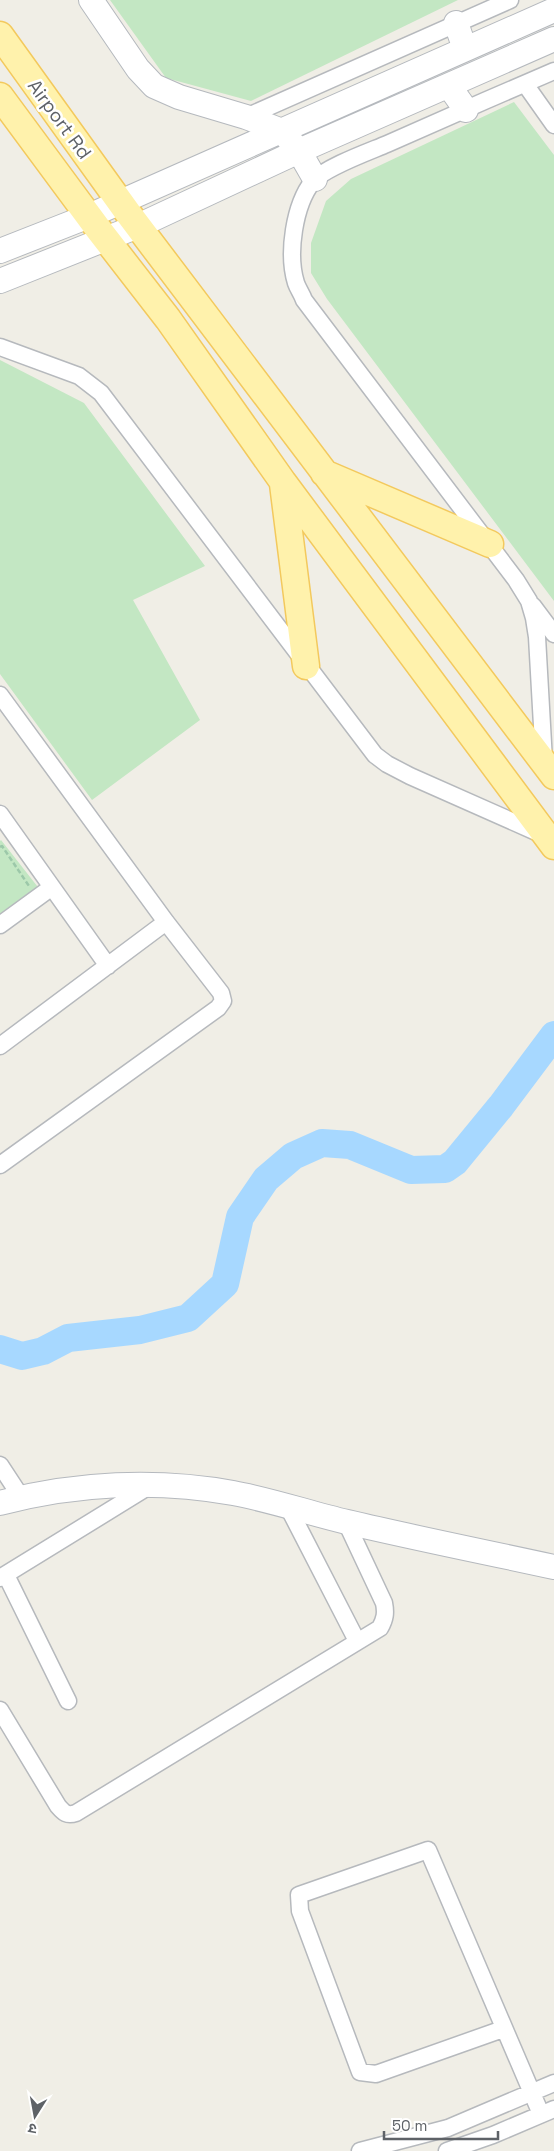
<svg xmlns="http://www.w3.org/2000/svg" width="554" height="2151" font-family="'Space Grotesk','Noto Sans Devanagari',sans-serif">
	<rect width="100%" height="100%" fill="#f0eee6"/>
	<path fill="#c3e7c3" d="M110 0H458L251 101 166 78Z
		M514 102 554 155V601L327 299 311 273V243L326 201 351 179Z
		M0 360 84 403 205 566 133 600 200 720 92 800 0 674Z
		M1 840 41 891 0 918V841Z"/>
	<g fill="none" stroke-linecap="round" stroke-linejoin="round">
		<path stroke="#a7d8ff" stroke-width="28" d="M0 1349 22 1356 43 1351 68 1338 140 1330 188 1318 225 1284 240 1217 266 1179 293 1156 322 1143 350 1145 411 1170 445 1169 455 1162 501 1106 554 1035"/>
		<defs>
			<path id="street" d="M525 84 554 125
				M246 117 510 0
				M0 347 79 376 101 393 375 755 387 764 410 776 543 835
				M533 606 554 634
				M0 695 166 922 221 993 223 1001 218 1008 0 1165
				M544 761 537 637 534 618 529 601 516 580 304 300C302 294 298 289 296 283 287 254 294 205 313 181 326 167 368 152 387 144 443 119 498 95 554 71
				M0 814 108 966
				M0 925 52 887
				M0 1046 166 922
				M0 1465 21 1497
				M288 1507 357 1641
				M6 1575 68 1701
				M0 1578 151 1485
				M0 1710 58 1806C64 1813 67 1816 76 1813L380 1628C385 1619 386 1613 384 1603L346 1522
				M503 2029 376 2074 360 2072 300 1911 299 1895 428 1850 541 2114
				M360 2151 448 2128 554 2083
				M447 2151 493 2135 554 2109"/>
			<path id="secondary" d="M91 0 138 69 154 86 179 97 246 117 282 131 299 151 315 179
				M456 23 465 49
				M449 86 466 110
				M0 251 89 216 554 10
				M0 281 138 226 299 151 554 39
				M0 1503C75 1483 157 1479 233 1493 271 1500 309 1513 347 1522 415 1538 485 1552 554 1567"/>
			<path id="primary" d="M0 35 128 213 554 776
				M0 96 99 230 168 319 283 482 554 846
				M324 473 490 544
				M283 484 306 666"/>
		</defs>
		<use href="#street" stroke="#b6b9bd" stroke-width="19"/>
		<use href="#secondary" stroke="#b5b9be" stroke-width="26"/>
		<use href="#primary" stroke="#f3c95d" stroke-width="29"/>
		<path stroke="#9cc8a9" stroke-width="2.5" stroke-dasharray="5 2.5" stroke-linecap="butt" d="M0 847 2 846 29 886"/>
		<use href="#street" stroke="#fff" stroke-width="16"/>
		<use href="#secondary" stroke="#fff" stroke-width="24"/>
		<use href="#primary" stroke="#fff2ac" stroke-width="26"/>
	</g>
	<g text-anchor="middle" stroke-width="5" stroke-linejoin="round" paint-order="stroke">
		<g font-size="19" fill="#5e6267" stroke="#fff">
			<text transform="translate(60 119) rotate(54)" y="7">Airport Rd</text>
		</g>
	</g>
	<g transform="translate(35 2116) rotate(191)" stroke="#ffffff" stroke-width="4" paint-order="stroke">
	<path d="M0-4L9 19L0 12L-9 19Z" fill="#5e6267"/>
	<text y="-8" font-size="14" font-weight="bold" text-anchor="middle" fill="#5e6267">उ</text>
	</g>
	<path d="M384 2131v8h114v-8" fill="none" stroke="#5e6267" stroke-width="2.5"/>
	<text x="392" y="2131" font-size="15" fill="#5e6267" stroke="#ffffff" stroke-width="4" paint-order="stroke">50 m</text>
</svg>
